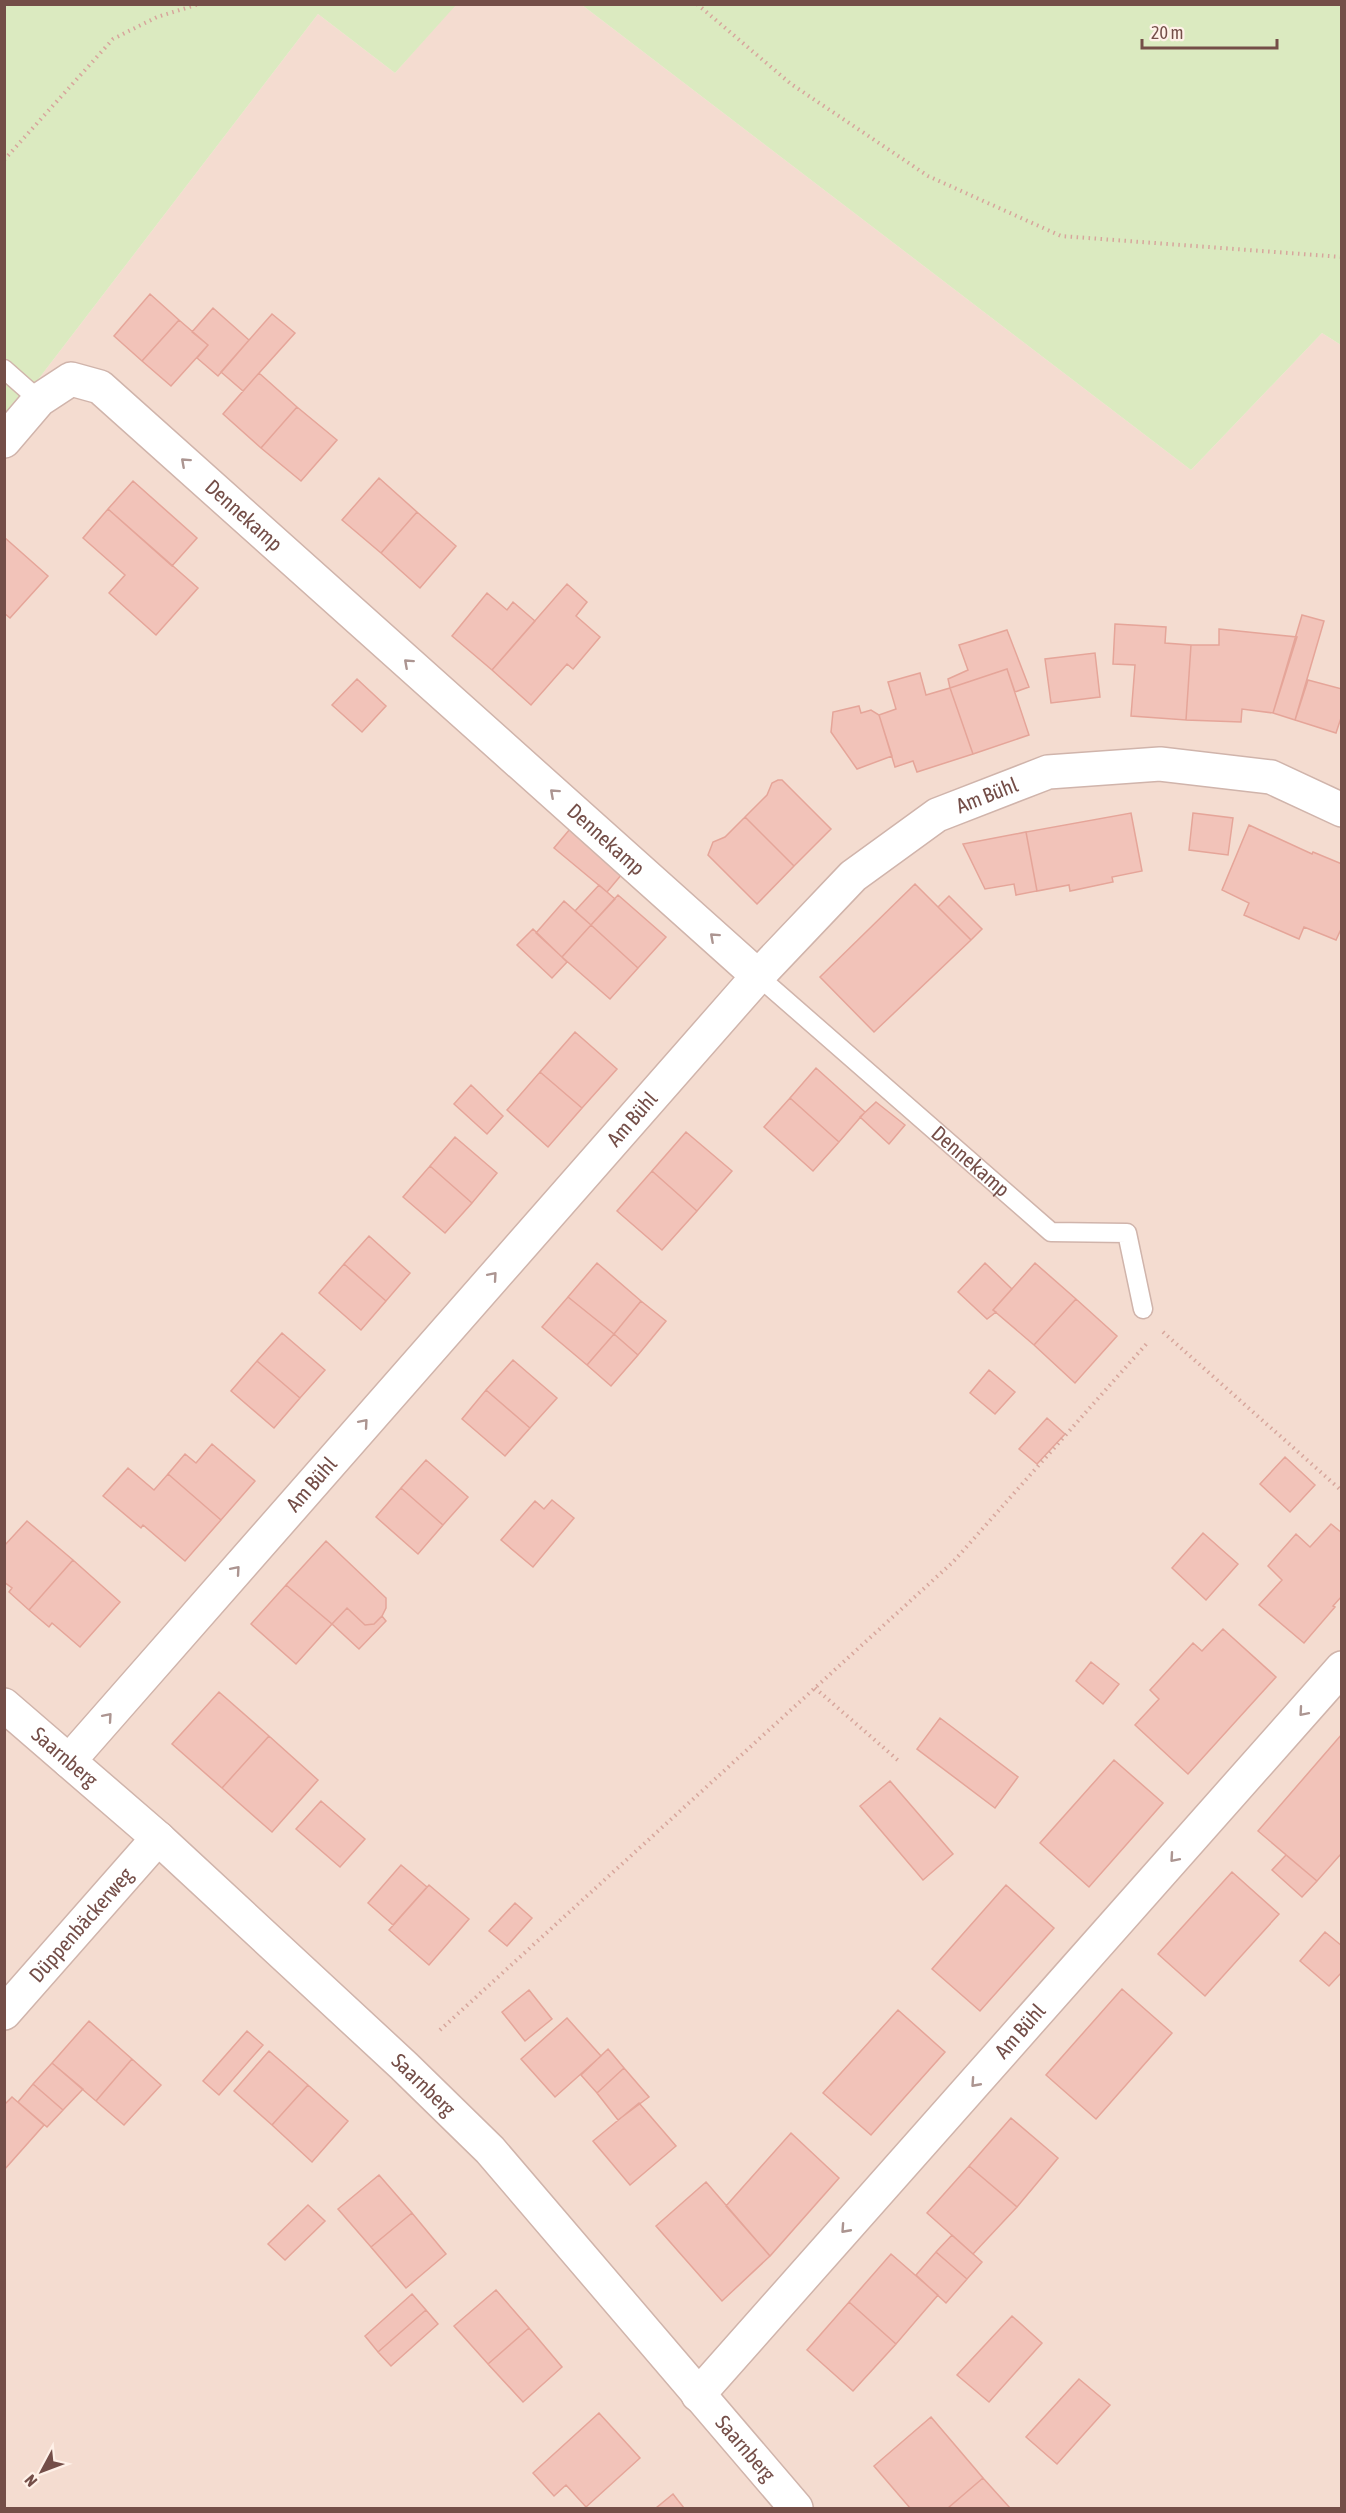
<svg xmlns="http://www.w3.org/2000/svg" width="1346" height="2513" font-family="'Asap Condensed',sans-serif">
	<rect width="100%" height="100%" fill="#fdece2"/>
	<path fill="#f4dcd0" d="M456 4 582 5 1191 470 1322 333 1341 345V2508H5L4 351 37 381 318 14 395 73Z"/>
	<path fill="#dbeac0" d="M5 5H456L395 73 318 14 37 381 5 418Z
		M582 5H1341V345L1322 333 1191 470Z"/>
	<path fill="#f2c3b9" stroke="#e5a599" stroke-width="1.5" d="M150 294 179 320 142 361 114 336Z
		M213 308 249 340 218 376 197 358 208 345 192 332Z
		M272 314 295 333 243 391 221 372Z
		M179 320 208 345 171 386 142 361Z
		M259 373 297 407 261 448 223 414Z
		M297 407 337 440 301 481 261 448Z
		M379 478 417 512 381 553 342 520Z
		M133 481 197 538 172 566 108 509Z
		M108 509 198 588 156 635 109 593 125 575 83 538Z
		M417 512 456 546 420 588 381 553Z
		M4 537 48 576 10 618 4 613Z
		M567 584 587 602 576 616 600 637 573 669 567 664 531 705 492 670Z
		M487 593 507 610 513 602 535 621 492 670 452 636Z
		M1302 615 1324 621 1295 720 1273 713Z
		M1115 624 1166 627 1165 643 1191 645 1186 720 1131 716 1135 665 1113 664Z
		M1219 629 1297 637 1273 713 1242 709 1241 722 1186 720 1191 645H1219Z
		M1007 630 1029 687 1015 692 1007 669 950 688 948 679 968 670 959 645Z
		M1095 653 1100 697 1051 703 1045 659Z
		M1007 669 1029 735 973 754 950 688Z
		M920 673 926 695 950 688 973 754 917 772 913 761 895 767 879 715 896 709 888 682Z
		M357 679 386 706 362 732 332 705Z
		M1308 680 1342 689V715L1336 733 1295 720Z
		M859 706 861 713 871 710 879 715 892 756 857 769 831 732 833 712Z
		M778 780H782L831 829 794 866 745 817 767 795 772 783Z
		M1131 813 1142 871 1112 877 1113 882 1070 891 1069 885 1037 891 1026 832Z
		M1193 813 1233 818 1228 855 1189 850Z
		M745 817 794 866 757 904 708 855 713 842 725 837Z
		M1249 825 1312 854 1313 852 1342 864V927L1336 940 1304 927 1299 939 1244 915 1249 903 1222 890Z
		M570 829 622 874 607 892 554 848Z
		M1026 832 1037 891 1016 895 1014 884 985 889 963 844Z
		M915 884 971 940 874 1032 820 977Z
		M599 885 615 899 591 925 575 911Z
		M618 895 666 937 638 968 591 925Z
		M949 896 982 929 971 940 938 907Z
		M564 901 591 925 562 957 536 933Z
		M591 925 638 968 610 999 562 957Z
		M533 929 567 962 552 978 517 945Z
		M575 1032 617 1069 582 1108 540 1072Z
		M816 1068 865 1112 839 1142 790 1098Z
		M540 1072 582 1108 548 1147 507 1110Z
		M471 1085 503 1116 487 1134 454 1104Z
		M790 1098 839 1142 813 1171 764 1127Z
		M876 1102 905 1125 889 1144 860 1117Z
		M686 1132 732 1171 697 1211 652 1171Z
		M455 1137 497 1173 472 1203 430 1166Z
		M430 1166 472 1203 445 1233 403 1197Z
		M652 1171 697 1211 662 1250 617 1211Z
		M369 1236 410 1273 386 1301 344 1264Z
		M597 1263 641 1301 614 1334 568 1297Z
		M985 1263 1012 1289 993 1310 996 1312 987 1319 958 1292Z
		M1035 1263 1076 1299 1034 1345 993 1310Z
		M344 1264 386 1301 361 1330 319 1293Z
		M568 1297 614 1334 587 1365 542 1327Z
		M1076 1299 1117 1336 1075 1383 1034 1345Z
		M641 1301 666 1321 638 1355 614 1334Z
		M282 1333 325 1370 300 1398 257 1361Z
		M614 1334 638 1355 611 1386 587 1365Z
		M513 1360 557 1398 530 1428 486 1390Z
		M257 1361 300 1398 274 1428 231 1391Z
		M989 1370 1015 1392 995 1414 970 1393Z
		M486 1390 530 1428 505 1456 462 1419Z
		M1047 1418 1065 1434 1037 1464 1019 1449Z
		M212 1444 255 1481 221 1520 168 1474 185 1454 196 1463Z
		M1285 1457 1315 1485 1290 1512 1260 1484Z
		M426 1460 468 1497 443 1525 401 1488Z
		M128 1468 154 1490 168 1474 221 1520 185 1561 143 1525 141 1528 103 1496Z
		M401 1488 443 1525 418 1554 376 1517Z
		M552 1500 574 1518 533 1567 501 1540 535 1501 544 1509Z
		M27 1521 73 1560 29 1610 9 1592 12 1588 4 1582V1546Z
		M1331 1524 1342 1533V1596L1333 1606 1335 1607 1304 1643 1259 1605 1282 1580 1268 1566 1296 1534 1310 1547Z
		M1203 1533 1238 1564 1206 1600 1172 1568Z
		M326 1541 386 1598V1608L382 1616 374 1624 365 1625 347 1608 332 1624 286 1585Z
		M73 1560 120 1602 80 1647 52 1623 49 1627 29 1610Z
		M286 1585 332 1624 296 1664 251 1624Z
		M347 1608 365 1625 374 1624 382 1616 386 1621 359 1649 332 1624Z
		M1223 1629 1276 1677 1188 1774 1135 1725 1159 1699 1150 1690 1193 1643 1202 1651Z
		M1091 1662 1119 1684 1103 1704 1076 1681Z
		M219 1692 269 1736 222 1788 172 1744Z
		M940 1718 1018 1777 995 1808 917 1749Z
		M1342 1734V1857L1340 1855 1317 1881 1258 1831Z
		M269 1736 318 1780 272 1832 222 1788Z
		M1114 1760 1163 1803 1089 1887 1040 1843Z
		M890 1781 953 1854 923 1880 860 1806Z
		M321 1801 365 1839 340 1867 296 1829Z
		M1286 1855 1317 1881 1302 1897 1272 1870Z
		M401 1865 427 1887 393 1925 368 1903Z
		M1232 1872 1279 1914 1205 1996 1158 1954Z
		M429 1885 469 1919 429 1965 389 1930Z
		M1006 1885 1054 1928 980 2011 932 1969Z
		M515 1903 532 1918 507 1946 489 1931Z
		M1325 1932 1342 1946V1972L1329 1986 1300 1961Z
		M1122 1989 1172 2033 1096 2119 1046 2075Z
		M529 1990 552 2019 525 2041 502 2012Z
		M898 2010 945 2052 871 2135 823 2093Z
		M567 2018 601 2056 555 2097 521 2059Z
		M89 2021 132 2059 96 2101 52 2063Z
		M247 2031 263 2045 219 2095 203 2081Z
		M608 2049 624 2068 597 2093 581 2075Z
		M269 2051 308 2085 272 2125 234 2091Z
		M132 2059 161 2085 124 2125 96 2101Z
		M52 2063 83 2089 63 2110 33 2084Z
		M624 2068 649 2097 618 2120 597 2093Z
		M33 2084 63 2110 47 2127 18 2102Z
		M308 2085 348 2121 312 2162 272 2125Z
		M12 2097 44 2125 4 2170V2105Z
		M639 2103 676 2146 630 2185 593 2141Z
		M1011 2118 1058 2158 1017 2207 969 2166Z
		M791 2133 839 2178 770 2256 726 2206Z
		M969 2166 1017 2207 973 2254 927 2213Z
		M379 2175 412 2213 371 2247 338 2209Z
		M706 2182 770 2256 722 2301 656 2226Z
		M308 2205 325 2221 285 2260 268 2244Z
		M412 2213 446 2254 406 2288 371 2247Z
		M952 2235 982 2262 967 2279 936 2252Z
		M936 2252 967 2279 946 2303 916 2275Z
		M891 2254 938 2295 896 2344 849 2302Z
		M496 2290 529 2328 488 2364 454 2326Z
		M412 2294 426 2310 378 2352 365 2336Z
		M849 2302 896 2344 853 2391 807 2350Z
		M426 2310 438 2324 391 2366 378 2352Z
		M1012 2316 1042 2343 989 2402 957 2375Z
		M529 2328 562 2367 523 2402 488 2364Z
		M1079 2379 1110 2405 1057 2464 1026 2437Z
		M599 2413 640 2458 586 2507 566 2485 554 2496 533 2473Z
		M931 2417 983 2478 948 2508H910L874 2466Z
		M983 2478 1010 2508H948Z
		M673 2494 684 2508H656Z"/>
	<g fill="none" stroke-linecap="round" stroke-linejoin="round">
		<defs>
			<g id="service">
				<path d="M4 369 39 400"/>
				<path id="s1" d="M758 976 1051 1232 1127 1233 1143 1309"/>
			</g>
			<g id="minor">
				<path id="s2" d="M4 441 39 400 71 379 100 387 758 976"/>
				<path id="s3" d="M69 1761 758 976 853 876 937 815 1048 772 1160 764 1271 777 1342 810"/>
				<path id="s4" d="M4 2013 158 1838"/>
				<path id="s5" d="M698 2395 1342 1668"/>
			</g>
			<g id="tertiary">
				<path id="s6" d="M4 1705 158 1838 404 2066 490 2150 796 2508"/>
			</g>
		</defs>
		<use href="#service" stroke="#d0b4ab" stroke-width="21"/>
		<use href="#minor" stroke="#d0b4ab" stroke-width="36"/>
		<use href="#tertiary" stroke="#d0b4ab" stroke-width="36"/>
		<path stroke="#d7a69c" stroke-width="4" stroke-dasharray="1.5 4.5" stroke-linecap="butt" d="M697 4 791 84 928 176 1061 236 1342 257
			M4 160 113 39 157 17 199 4
			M1163 1332 1342 1491
			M815 1688 900 1762
			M440 2030 953 1562 1149 1341"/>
		<use href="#service" stroke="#fff" stroke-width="18"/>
		<use href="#minor" stroke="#fff" stroke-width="33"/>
		<use href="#tertiary" stroke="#fff" stroke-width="33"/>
	</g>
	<defs><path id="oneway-chevron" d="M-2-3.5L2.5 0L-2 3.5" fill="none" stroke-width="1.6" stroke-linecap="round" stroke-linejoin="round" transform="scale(1.5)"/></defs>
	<g stroke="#ac9591">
		<use href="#oneway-chevron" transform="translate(185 462) rotate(-138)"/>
		<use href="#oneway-chevron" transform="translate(408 663) rotate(-138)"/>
		<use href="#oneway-chevron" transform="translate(554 793) rotate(-138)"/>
		<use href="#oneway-chevron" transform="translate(714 937) rotate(-138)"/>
		<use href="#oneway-chevron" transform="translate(493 1276) rotate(-49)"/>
		<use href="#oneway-chevron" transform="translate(364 1423) rotate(-49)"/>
		<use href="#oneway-chevron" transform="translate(236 1570) rotate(-49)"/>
		<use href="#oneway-chevron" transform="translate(1303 1712) rotate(131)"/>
		<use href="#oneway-chevron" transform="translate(108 1717) rotate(-49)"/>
		<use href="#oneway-chevron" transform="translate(1174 1858) rotate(131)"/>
		<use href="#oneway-chevron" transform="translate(975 2083) rotate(132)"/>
		<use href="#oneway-chevron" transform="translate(845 2229) rotate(132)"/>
	</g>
	<g text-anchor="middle" stroke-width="4.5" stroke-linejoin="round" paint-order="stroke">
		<g font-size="21" fill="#744e48" stroke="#fff1e8">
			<text dy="7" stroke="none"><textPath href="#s2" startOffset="315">Dennekamp</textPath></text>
			<text dy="7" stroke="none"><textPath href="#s3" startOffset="1340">Am Bühl</textPath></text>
			<text dy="7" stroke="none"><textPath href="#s2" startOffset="801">Dennekamp</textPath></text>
			<text dy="7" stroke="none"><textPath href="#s3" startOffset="854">Am Bühl</textPath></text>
			<text dy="7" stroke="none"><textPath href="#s1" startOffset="282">Dennekamp</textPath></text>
			<text dy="7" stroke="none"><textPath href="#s3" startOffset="368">Am Bühl</textPath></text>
			<text dy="7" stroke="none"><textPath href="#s6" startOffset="80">Saarnberg</textPath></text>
			<text dy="7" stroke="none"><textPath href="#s4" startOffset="117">Düppenbäckerweg</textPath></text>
			<text dy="7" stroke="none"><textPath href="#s5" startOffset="486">Am Bühl</textPath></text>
			<text dy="7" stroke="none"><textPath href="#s6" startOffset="566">Saarnberg</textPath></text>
			<text dy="7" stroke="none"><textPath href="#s6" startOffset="1052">Saarnberg</textPath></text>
		</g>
	</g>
	<rect width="1346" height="2513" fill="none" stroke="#744e48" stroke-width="12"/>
	<g transform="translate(42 2471) rotate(229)" stroke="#fff1e8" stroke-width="4.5" paint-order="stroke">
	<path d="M0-4.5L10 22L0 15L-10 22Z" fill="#744e48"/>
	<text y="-9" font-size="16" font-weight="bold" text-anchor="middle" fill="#744e48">N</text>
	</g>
	<path d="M1142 39v9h135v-9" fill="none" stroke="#744e48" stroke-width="3"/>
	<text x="1151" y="39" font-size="18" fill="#744e48" stroke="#fff1e8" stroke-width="4.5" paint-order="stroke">20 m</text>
</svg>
